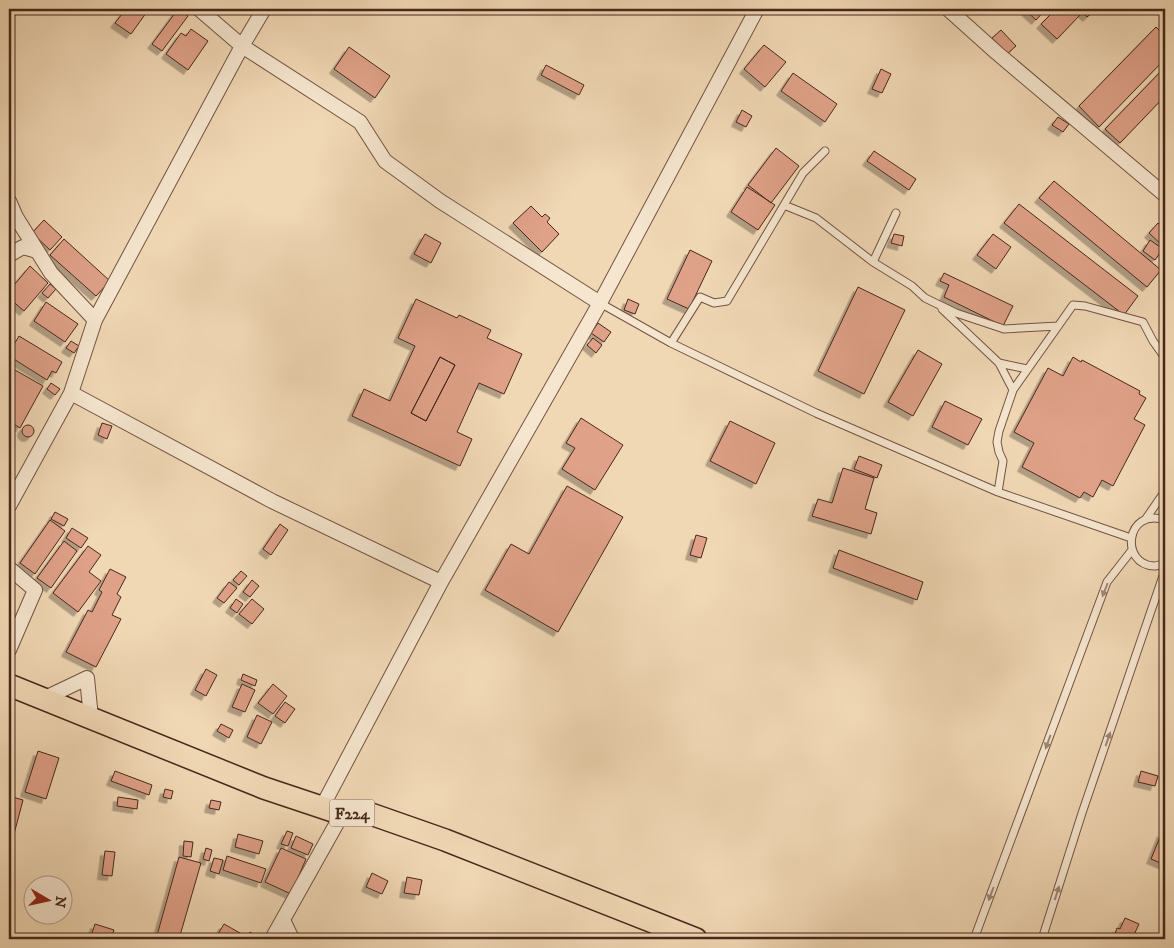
<svg xmlns="http://www.w3.org/2000/svg" width="1174" height="948" font-family="'IM FELL DW Pica',serif">
	<defs>
		<filter id="shadow"><feDropShadow dx="-4.5" dy="4.5" stdDeviation="0" flood-color="#0004"/></filter>
	</defs>
	<rect width="100%" height="100%" fill="#f1d8b5"/>
	<filter id="stains"><feTurbulence type="fractalNoise" baseFrequency=".004" numOctaves="4"/><feColorMatrix values="0 0 0 0 .2 0 0 0 0 .09 0 0 0 0 .02 0 0 0 .5 -.17"/></filter>
	<radialGradient id="worn" r=".72"><stop offset=".6" stop-color="#630" stop-opacity="0"/><stop offset="1" stop-color="#630" stop-opacity=".3"/></radialGradient>
	<path fill="#dfa188" stroke="#48281c" fill-rule="evenodd" filter="url(#shadow)" d="M126 9H149L131 34 115 23Z
		M178 9 188 16 162 51 152 44Z
		M1024 9H1046L1036 20Z
		M1056 9H1074L1080 15 1057 39 1041 24Z
		M1079 9H1096L1087 17Z
		M1156 27 1165 36V59L1099 127 1079 106Z
		M191 29 208 41 188 70 166 54 181 33 186 36Z
		M1001 30 1016 46 1007 54 992 38Z
		M764 45 786 62 765 87 744 69Z
		M349 47 390 76 375 98 334 69Z
		M546 65 584 85 579 95 541 75Z
		M1165 67V96L1120 143 1105 129Z
		M881 69 891 74 882 93 872 89Z
		M793 73 837 104 825 122 781 91Z
		M742 110 752 116 746 127 736 122Z
		M1058 117 1069 124 1063 132 1052 125Z
		M776 148 799 166 771 203 748 185Z
		M874 151 916 179 909 190 867 161Z
		M1054 181 1161 270 1147 287 1039 198Z
		M747 187 775 205 758 230 731 212Z
		M1019 204 1138 296 1124 315 1004 223Z
		M531 206 542 217 545 214 550 218 547 222 559 234 542 252 513 223Z
		M44 220 62 237 50 250 32 233Z
		M1158 223 1165 229V248L1149 233Z
		M425 234 441 243 431 263 414 254Z
		M894 234 904 236 902 246 891 243Z
		M993 234 1011 247 996 269 977 255Z
		M64 239 110 281 96 296 50 255Z
		M1150 240 1163 249 1155 260 1143 251Z
		M690 250 712 261 689 309 667 299Z
		M30 266 48 283 24 311 9 298V291Z
		M944 273 1013 306 1003 326 944 297 949 285 940 281Z
		M50 284 56 289 48 298 42 293Z
		M858 287 905 310 864 394 818 371Z
		M416 299 457 318 459 315 491 330 487 338 522 354 504 394 479 383 457 432 472 439 460 466 352 416 364 389 390 401 415 346 398 338ZM440 357 455 365 426 421 411 413Z
		M628 299 639 304 635 314 624 310Z
		M46 302 78 324 65 342 34 321Z
		M598 323 611 332 604 342 591 333Z
		M19 336 62 362 56 373 52 371 47 380 9 356V353Z
		M593 338 602 345 596 353 587 345Z
		M71 341 79 346 74 353 66 348Z
		M918 350 942 364 913 416 888 402Z
		M440 357 455 365 426 421 411 413Z
		M1073 357 1081 362 1082 360 1140 391 1139 394 1146 398 1134 419 1145 425 1113 486 1102 480 1093 497 1084 492 1080 498 1022 467 1034 443 1014 432 1048 368 1063 376Z
		M15 370 43 386 20 428 9 421V382Z
		M51 383 60 389 55 395 47 389Z
		M945 401 982 419 968 445 932 427Z
		M581 418 623 445 595 490 562 469 575 448 566 443Z
		M730 421 775 443 756 484 710 461Z
		M102 423 112 426 107 439 98 435Z
		M22 431a6 6 0 1 1 12 0a6 6 0 1 1-12 0Z
		M859 456 882 465 877 478 854 469Z
		M843 468 874 478 865 509 877 513 871 534 812 516 818 499 832 503Z
		M567 486 623 517 558 632 485 590 511 544 529 554Z
		M55 512 68 519 64 526 51 519Z
		M50 520 65 531 35 574 20 563Z
		M280 524 288 530 271 555 263 549Z
		M72 528 88 538 81 548 66 538Z
		M696 535 707 538 701 558 690 555Z
		M64 541 77 551 51 588 37 578Z
		M88 546 101 555 89 572 101 581 78 612 53 593Z
		M839 550 923 582 917 600 833 568Z
		M110 569 126 577 117 594 121 597 112 615 121 619 96 667 66 652 88 610 92 612 102 592 99 590Z
		M241 571 247 576 239 585 233 580Z
		M252 580 259 586 250 597 243 592Z
		M229 582 237 588 224 603 217 598Z
		M236 599 243 604 237 613 230 608Z
		M252 599 264 609 252 624 239 614Z
		M206 669 217 675 206 696 195 690Z
		M243 674 257 680 255 686 241 680Z
		M242 684 255 690 245 712 232 707Z
		M273 684 287 696 273 714 258 703Z
		M285 702 295 709 285 723 275 716Z
		M257 715 272 722 261 744 247 737Z
		M221 724 233 730 229 738 217 731Z
		M38 751 59 758 46 799 25 792Z
		M115 771 152 785 149 795 111 781Z
		M1141 771 1158 776 1155 786 1138 782Z
		M165 789 173 791 171 799 163 797Z
		M9 796 23 800 9 853Z
		M118 797 138 800 137 809 117 806Z
		M211 800 221 802 219 810 209 808Z
		M287 831 293 833 288 846 281 844Z
		M1162 832 1165 834V865L1151 859Z
		M238 834 263 841 259 854 235 847Z
		M296 836 313 844 308 855 291 848Z
		M184 841 193 842 191 857 183 856Z
		M206 848 212 850 209 861 203 859Z
		M281 848 306 859 291 894 265 882Z
		M105 851 115 852 112 876 102 875Z
		M227 856 266 869 261 883 223 870Z
		M179 857 201 863 179 939H156Z
		M214 858 223 860 219 874 210 871Z
		M372 873 388 881 382 894 366 887Z
		M407 877 422 880 419 895 404 893Z
		M1125 918 1139 924 1132 939H1113L1117 928 1120 929Z
		M95 924 114 930 111 939H90Z
		M224 924 247 937 250 932 262 939H215Z"/>
	<g fill="none" stroke-linecap="round" stroke-linejoin="round">
		<defs>
			<path id="lane" d="M784 205 816 218 873 262 912 286 925 298 956 313 1004 329 1058 326
				M873 262 896 213
				M600 303 671 343 816 413 998 492 1131 538
				M942 309 999 363 1013 390
				M671 343 700 297 714 303 727 301 803 173 825 151
				M999 363 1027 369
				M998 492 1003 461 999 452 997 442 999 431 1013 390 1073 305 1085 306 1143 322 1153 341 1165 358
				M1145 520 1165 491
				M1165 520C1125 507 1120 565 1154 566 1157 566 1162 564 1165 563
				M974 939 1107 582 1132 550
				M1042 939 1082 813 1165 570"/>
			<path id="street" d="M199 9 242 46 360 122 385 161 440 201 600 303
				M264 9 242 46 95 320 71 393 272 501 441 582
				M948 9 997 53 1165 195
				M9 201 16 217 51 273 95 320
				M9 255 23 247 37 251
				M9 506 71 393
				M9 568 35 590 9 650
				M43 699 87 678 91 718
				M322 807 441 582 600 303 757 9
				M283 920 292 939
				M272 939 342 814"/>
			<path id="primary" d="M9 685 264 788 342 814 368 813 445 840 696 939"/>
		</defs>
		<use href="#lane" stroke="#725442" stroke-width="9"/>
		<use href="#street" stroke="#725442" stroke-width="16"/>
		<use href="#primary" stroke="#48281c" stroke-width="24"/>
		<use href="#lane" stroke="#f6e6cf" stroke-width="7"/>
		<use href="#street" stroke="#f6e6cf" stroke-width="14"/>
		<use href="#primary" stroke="#f1d8b5" stroke-width="21"/>
	</g>
	<defs><path id="oneway-solid" d="M-6-.8H1V-3.2L6.5 0L1 3.2V.8H-6Z" transform="scale(1.25)"/></defs>
	<g fill="#9f8776">
		<use href="#oneway-solid" transform="translate(1105 590) rotate(111)"/>
		<use href="#oneway-solid" transform="translate(1108 739) rotate(-71)"/>
		<use href="#oneway-solid" transform="translate(1048 742) rotate(110)"/>
		<use href="#oneway-solid" transform="translate(1057 893) rotate(-72)"/>
		<use href="#oneway-solid" transform="translate(991 894) rotate(111)"/>
	</g>
	<g text-anchor="middle" stroke-width="4" stroke-linejoin="round" paint-order="stroke">
		<rect fill="#f6e6cf" stroke="#7c6152" stroke-width="1" x="329.5" y="799.5" width="45" height="27" rx="4"/>
		<g font-size="16" font-weight="bold" fill="#48281c">
			<text x="352" y="819">F224</text>
		</g>
	</g>
	<rect width="1174" height="948" fill="none" stroke="#f1d8b5" stroke-width="30"/>
	<rect x="10" y="10" width="1154" height="928" fill="none" stroke="#48281c" stroke-width="2.5"/>
	<rect x="15" y="15" width="1144" height="918" fill="none" stroke="#48281c"/>
	<g transform="translate(48 900) rotate(99)"><circle r="24" fill="#f6e6cf" stroke="#b09a87"/>
	<path d="M0-4L9 19L0 12L-9 19Z" fill="#8f2418"/>
	<text y="-8" font-size="14" font-weight="bold" text-anchor="middle" fill="#48281c">N</text>
	</g>
	<rect width="100%" height="100%" filter="url(#stains)"/>
	<rect width="100%" height="100%" fill="url(#worn)"/>
</svg>
